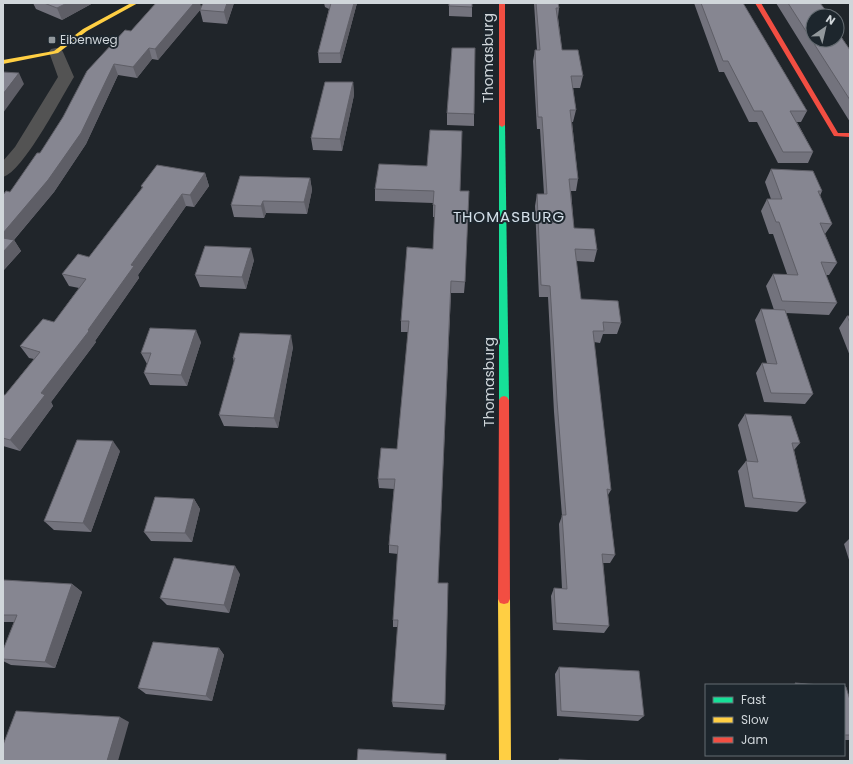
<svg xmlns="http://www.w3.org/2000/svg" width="853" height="764" font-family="Poppins,sans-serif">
	<rect width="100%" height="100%" fill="#20252a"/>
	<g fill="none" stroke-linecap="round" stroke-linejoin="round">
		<path fill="#535353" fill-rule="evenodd" d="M56 48 61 49 63 52 74 77C61 98 23 172 3 177V161L15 147 58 77 49 52 51 49Z"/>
		<path fill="#16e098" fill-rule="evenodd" d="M502 123 505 125 509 400 507 403H501L499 400V125Z"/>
		<path fill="#ffcf43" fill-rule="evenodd" d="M131 3H138L87 31 58 53 3 64V60L54 51 83 29Z
			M504 594 508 595 510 599 511 761H499L498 599 500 595Z"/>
		<path fill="#f24e42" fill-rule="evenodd" d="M499 3H505V125L502 127 499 125Z
			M755 3H761L838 133H850V137L834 136Z
			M504 396 507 397 509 400 510 599 508 603 504 604 500 603 498 599 499 400 501 397Z"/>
	</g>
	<path fill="#73737d" d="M33 3H93L62 20 36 9Z
		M156 3H200L201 8 203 3H234L227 24 203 22 200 10 158 60 152 59 137 78 118 75 86 144 54 192 14 240 21 251 3 271V195L10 192 40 153 131 31Z
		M324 3H357L341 63H319L318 53 329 9 325 7Z
		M449 3H472V17L449 16Z
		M534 3H558L559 8 558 17 562 50 583 76 580 88H573L576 110 573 122H572L578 179 576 191H571L574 228 597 250 594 262 576 261 581 299 621 323 617 334H603L600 343 594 342 611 490 608 495 615 555 610 563H603L609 626 604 633 553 630 551 596 554 588 562 589 559 524 562 516 554 412 548 297H539L535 206 537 194H544L540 129H537L533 61 535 50H537Z
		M694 3H743L807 111 801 122H797L813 152 808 163H778L757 122H749L724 72H719Z
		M776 3H820L827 12 826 14 850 50V122Z
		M353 82 354 95 342 151 313 150 311 138Z
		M447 113 474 114V126L447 125Z
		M771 169 822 191 820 196 832 224 825 234 837 263 829 275H826L837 303 829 315 786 313 813 394 805 404 764 402 756 373 762 363H767L755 320 761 309 774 310 766 286 773 274H787L773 234H769L761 211 767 199H771L765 182Z
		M205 173 209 186 194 207 186 206 138 275 139 278 95 341 96 342 51 402 53 406 20 451 3 446V395H5L34 359 29 358 20 346 54 322 79 288 69 286 62 274 89 257 142 188 141 186Z
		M310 178 312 190 307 214 266 213 264 218 234 217 231 205Z
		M375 189 460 191 465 282 464 293H451L438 583 445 705 444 710 393 707 392 702 398 627H393V620L398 554 389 553V545L394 489 379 488 378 479 397 449 408 332H401V321L433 249 435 217H433V203L375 201Z
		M254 260 246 289 200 287 195 275Z
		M847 316H850V356L839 328Z
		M201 342 187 386 150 385 144 373 147 364 141 353Z
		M293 347 278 428 224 426 219 415 234 362 233 358Z
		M745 414 800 443 794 450 806 503 797 512 745 507 738 471 746 461H747L738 425Z
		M120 451 91 532 54 530 44 521Z
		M194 499 200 509 192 542 151 541 144 532Z
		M850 538V563L844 544Z
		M240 574 229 613 167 605 160 598Z
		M3 583 72 584 82 592 55 668 11 665 3 661V650L14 622H3Z
		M219 648 224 655 212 701 146 694 138 688Z
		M559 667 644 716 638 721 557 716 555 674Z
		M844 686 850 700V740H844Z"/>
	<path fill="#5e5e66" d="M67 3H93L62 20 57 8Z
		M194 3H200L201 9 158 60 155 49Z
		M227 3H234L227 24 224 12Z
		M354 3H357L341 63 340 53Z
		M149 48 152 59 137 78 133 67Z
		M114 64 118 75 86 144 54 192 7 248 3 242V233Z
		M19 73 24 84 3 113V94Z
		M353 82 354 95 342 151 340 139Z
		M205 173 209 186 194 207 190 195Z
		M310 178 312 190 307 214 304 202Z
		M182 194 186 206 138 275 139 278 95 341 96 342 51 402 53 406 20 451 10 440 41 393 88 330 131 265Z
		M263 201 266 213 264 218 261 206Z
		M14 240 21 251 3 271V252Z
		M251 248 254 260 246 289 242 277Z
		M196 330 201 342 187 386 181 375Z
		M291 335 293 347 278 428 274 418Z
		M113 441 120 451 91 532 83 523Z
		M194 499 200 509 192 542 185 533Z
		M235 566 240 574 229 613 224 605Z
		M72 584 82 592 55 668 45 662Z
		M219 648 224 655 212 701 206 696Z
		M120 717 129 722 118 761H107Z"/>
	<path fill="#868691" stroke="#5e5e66" d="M44 3H67L57 8Z
		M156 3H194L155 49 149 48 133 67 114 64 81 133 48 180 3 233V195L6 191 10 192 37 153H40L63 117 87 71 125 30 131 31Z
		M203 3H227L224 12 200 10Z
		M331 3H354L340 53H318Z
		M449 3H472V7L449 6Z
		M536 3H558L559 8H556L562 50H578L583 76H571L576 110H570L578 179H569L574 228 594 229 597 250 575 249 581 299 618 301 621 323 603 322 604 331H593L611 490 607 489 615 555 602 554 609 626 556 623 554 588 567 589 562 515H566L557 401 550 286 541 285 537 194H547L542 117H538L535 50H540Z
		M701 3H743L807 111H790L813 152H783L762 111H754L728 61H723Z
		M788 3H820L827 12H825L827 16H813V40H837V31L850 50V100Z
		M452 48H475L474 114 447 113Z
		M3 72 19 73 3 94Z
		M325 82H353L340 139 311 138Z
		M430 130 462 131 460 191H469L465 282 451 281 438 583H448L445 705 392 702 398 620H393L398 546 389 545 395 479H378L381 448 397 449 409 321H401L407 247 433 249 435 205H433L434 191 375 189 379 164 427 166Z
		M157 165 205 173 190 195 182 194 131 265 134 266 88 330 89 331 41 393 45 395 10 440 3 438V395H5L40 352 20 346 43 319 54 322 86 279 62 274 78 254 89 257 143 187 141 186Z
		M771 169 813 171 822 191H818L832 224 820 223 837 263 821 262 837 303 782 301 773 274 798 275 779 222H776L767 199H782Z
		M240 176 310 178 304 202 263 201 261 206 231 205Z
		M3 238 14 240 3 252Z
		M205 246 251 248 242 277 195 275Z
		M761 309 785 310 813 394 771 393 762 363 777 364Z
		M847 316H850V323Z
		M150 328 196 330 181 375 144 373 151 353H141Z
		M240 333 291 335 274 418 219 415 235 358H233Z
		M745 414 791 416 800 443H792L806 503 753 498 746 461 758 462Z
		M77 440 113 441 83 523 44 521Z
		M155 497 194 499 185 533 144 532Z
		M174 558 235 566 224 605 160 598Z
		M4 580 72 584 45 662 3 659V650L17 615H3V583Z
		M153 642 219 648 206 696 138 688Z
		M559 667 639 671 644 716 561 711Z
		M795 683 820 685H796Z
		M844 686 846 687 850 700V735H844Z
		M16 711 120 717 107 761H3V745Z
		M358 749 446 754V761H357Z
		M559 759 598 761H559Z"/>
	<rect fill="#92989c" stroke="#1d262d" stroke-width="1.5" x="48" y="36" width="8" height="8" rx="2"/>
	<g text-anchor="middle" stroke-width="4" stroke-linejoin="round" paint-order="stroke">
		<g font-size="12" fill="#d0d6da" stroke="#1d262d" text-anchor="start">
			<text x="60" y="44">Eibenweg</text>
		</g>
		<g font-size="14" fill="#d0d6da" stroke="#1d262d">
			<text transform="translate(488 58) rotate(-90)" y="5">Thomasburg</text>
			<text transform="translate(489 382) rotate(-90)" y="5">Thomasburg</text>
		</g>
		<g font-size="15" letter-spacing="1" fill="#d4e0ea" stroke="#1d262d">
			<text x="509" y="222">THOMASBURG</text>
		</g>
	</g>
	<rect width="853" height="764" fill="none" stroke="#d0d6da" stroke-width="8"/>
	<rect x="705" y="684" width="140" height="72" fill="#1d262d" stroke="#656c72"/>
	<rect x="713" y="697" width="20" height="6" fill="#16e098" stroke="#656c72"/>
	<text x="741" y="704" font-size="12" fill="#d0d6da">Fast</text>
	<rect x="713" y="717" width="20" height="6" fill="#ffcf43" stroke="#656c72"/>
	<text x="741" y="724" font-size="12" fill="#d0d6da">Slow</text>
	<rect x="713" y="737" width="20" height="6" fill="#f24e42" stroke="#656c72"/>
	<text x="741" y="744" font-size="12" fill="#d0d6da">Jam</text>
	<g transform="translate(825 28) rotate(34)"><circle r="19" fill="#1d262d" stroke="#656c72"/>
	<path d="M0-3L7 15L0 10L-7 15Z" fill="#92989c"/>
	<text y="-6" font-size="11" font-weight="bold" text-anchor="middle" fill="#d0d6da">N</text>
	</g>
</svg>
